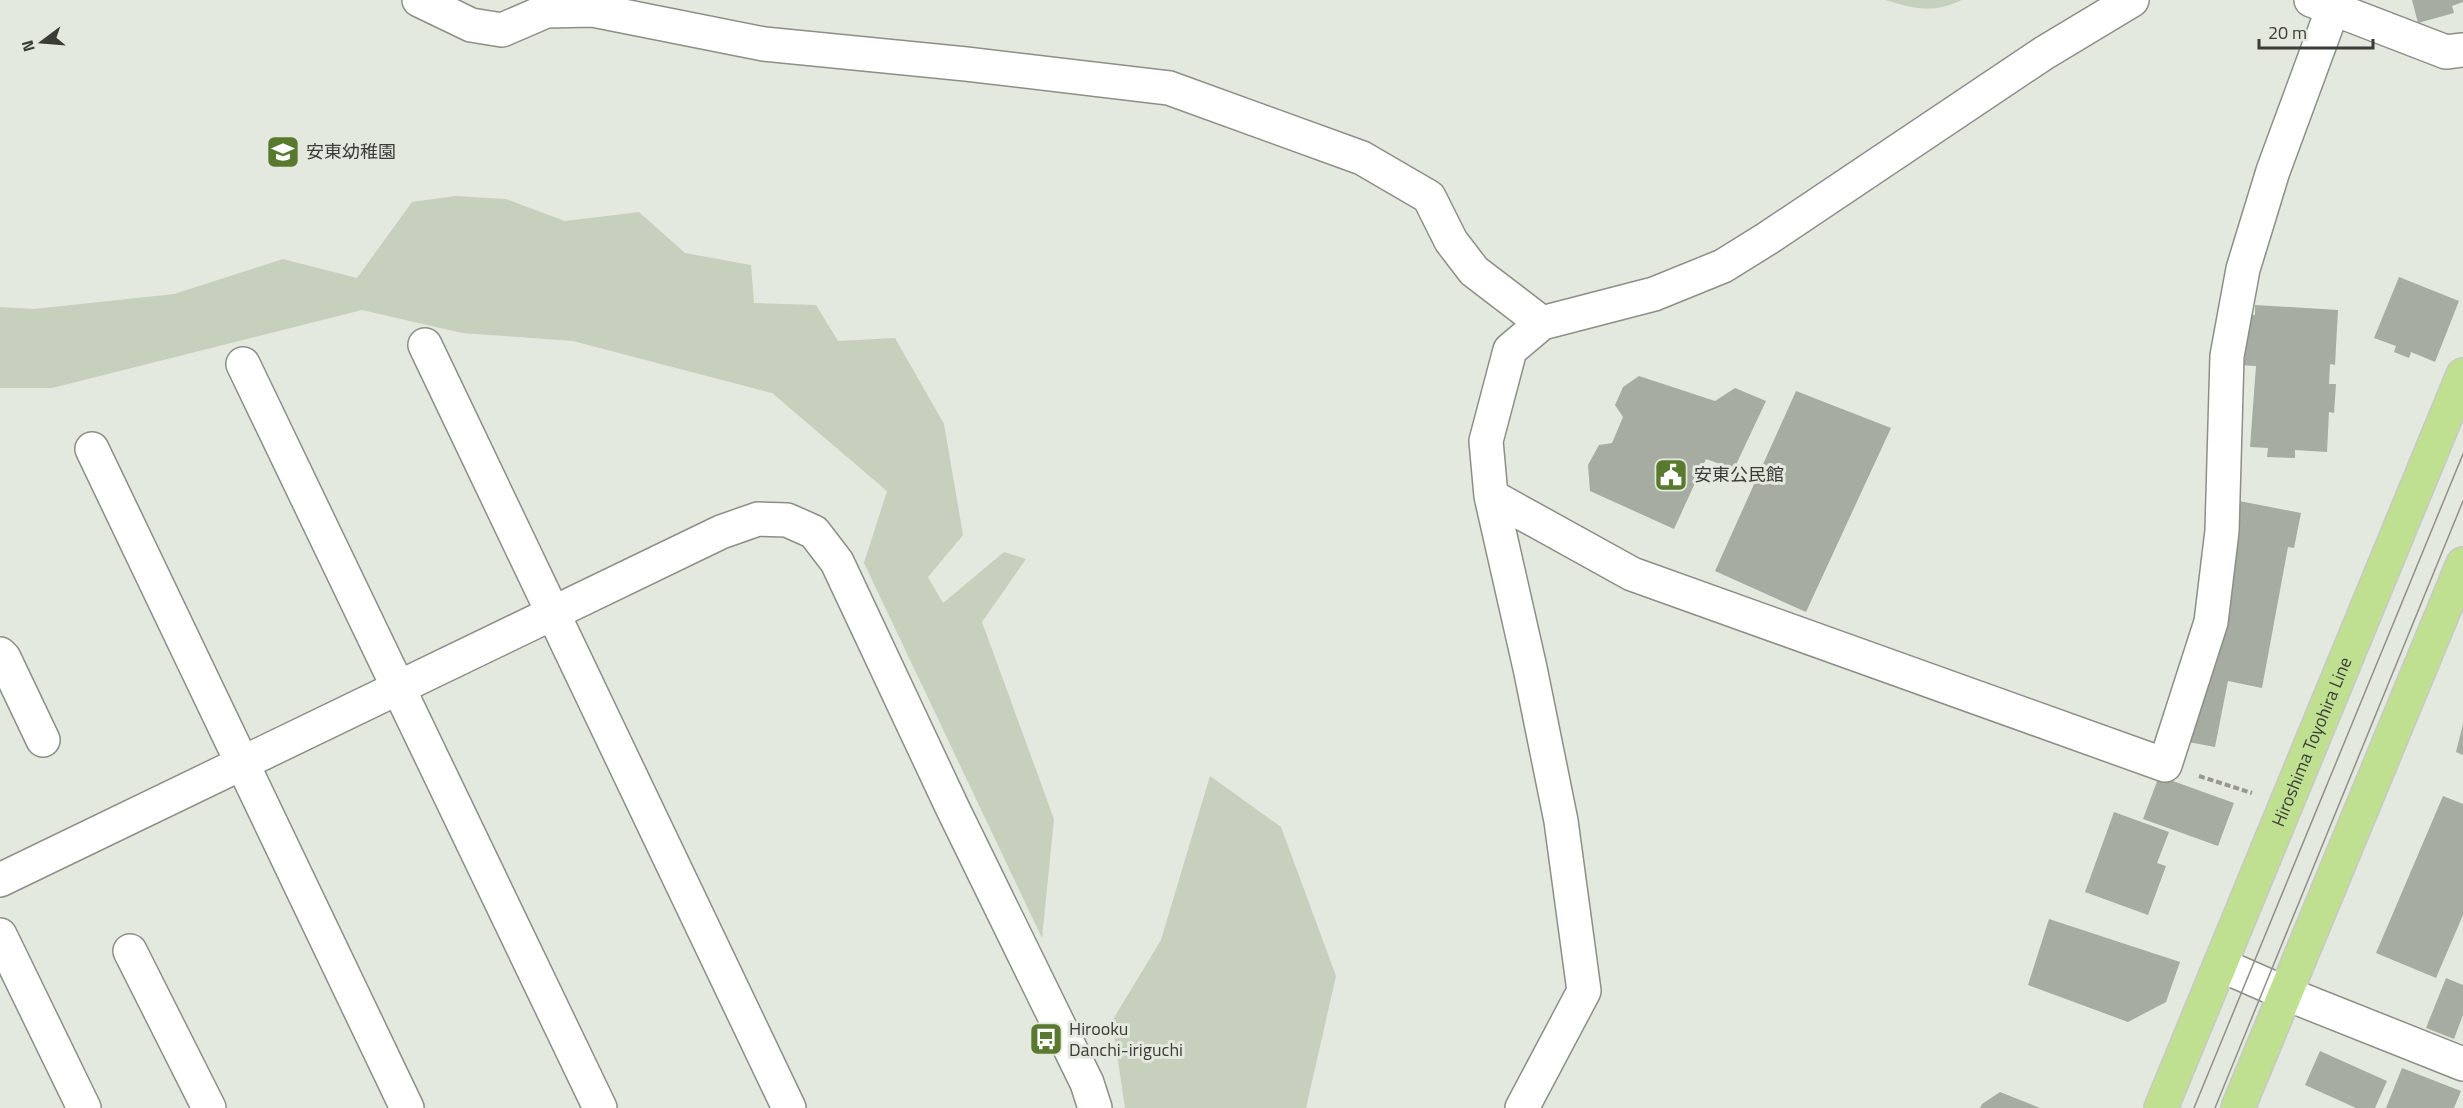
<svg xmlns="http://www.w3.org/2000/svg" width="2463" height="1108" font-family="'Titillium Web','Noto Sans JP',sans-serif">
	<rect width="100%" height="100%" fill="#e4e9df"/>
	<path fill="#c6d0bc" d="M1885 0H1962C1931 14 1916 9 1885 0Z
		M455 196 506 199 565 221 639 212 685 253 751 265 754 303 816 305 838 341 895 338 944 424 963 535 928 577 943 603 1004 552 1026 559 982 622 1054 819 1042 938 864 563 887 491 772 393 573 341 462 333 362 310 52 388H0V307L34 309 174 294 283 259 357 278 412 202Z
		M1210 776 1281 827 1336 976 1306 1108H1125L1112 1021 1161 940Z"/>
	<path fill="#a7aca2" d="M2412 0H2463V2L2452 6 2454 13 2418 23Z
		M2399 277 2459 301 2435 362 2411 352 2409 358 2394 352 2396 346 2374 338Z
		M2255 305 2338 310 2335 365 2330 364 2329 384H2336L2334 413 2329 412 2327 452 2295 450V458L2267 457 2268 448 2250 447 2256 366 2239 365 2242 314 2255 315Z
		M1639 376 1715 401 1735 388 1766 401 1734 469 1706 459 1674 529 1590 491 1588 465 1599 445 1612 443 1623 417 1615 405 1623 387Z
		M1796 391 1891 428 1806 612 1715 571Z
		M2234 500 2301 513 2294 548 2288 547 2262 688 2228 681 2215 747 2188 742Z
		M2463 724V755L2456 752Z
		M2159 776 2234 803 2218 846 2143 819Z
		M2443 796 2463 804V915L2436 978 2376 953Z
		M2114 812 2169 832 2157 863 2166 866 2148 915 2085 892Z
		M2049 919 2180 962 2166 1002 2128 1022 2028 985Z
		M2446 978 2463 985V1015L2454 1039 2426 1028Z
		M2320 1051 2387 1081 2375 1108H2356L2305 1085Z
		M2402 1068 2461 1091 2454 1108H2386Z
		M2000 1092 2040 1108H1980L1982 1104Z"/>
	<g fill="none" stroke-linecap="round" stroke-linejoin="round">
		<defs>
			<path id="minor" d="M419 0 471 25 502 30 546 11 593 10 764 44 966 64 1169 88 1362 158 1429 197 1451 241 1474 271 1542 323
				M2311 0 2446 52 2463 50
				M425 345 789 1108
				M243 364 600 1108
				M92 449 407 1108
				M1491 496 1632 574 2165 765 2211 622 2222 531 2227 356 2243 269 2273 171 2336 0
				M0 654 4 658 43 740
				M0 880 721 532 758 519 787 520 814 532 837 562 952 807 1087 1083 1095 1108
				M0 935 84 1108
				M130 951 209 1108
				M2221 965 2287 994 2463 1064
				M1522 1108 1584 991 1561 821 1530 668 1491 496 1486 441 1510 350 1542 323 1654 294 1723 266 1768 238 2044 53 2132 0"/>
			<g id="primary">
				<path id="s1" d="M2161 1108 2463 375"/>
				<path d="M2238 1108 2463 564"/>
			</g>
		</defs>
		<use href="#minor" stroke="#8b8f86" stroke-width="36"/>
		<use href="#primary" stroke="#c8c8c7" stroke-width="36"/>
		<path stroke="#959992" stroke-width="4" stroke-dasharray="6 3" stroke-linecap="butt" d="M2199 776 2252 793"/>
		<use href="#minor" stroke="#fff" stroke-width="33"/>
		<use href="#primary" stroke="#bfe091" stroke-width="33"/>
		<path stroke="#8e918a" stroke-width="1.5" d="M2194 1108 2463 454
			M2215 1108 2463 501"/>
	</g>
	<defs>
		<symbol id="school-square" viewBox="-11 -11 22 22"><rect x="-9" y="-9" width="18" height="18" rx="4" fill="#59792f" stroke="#e4e9df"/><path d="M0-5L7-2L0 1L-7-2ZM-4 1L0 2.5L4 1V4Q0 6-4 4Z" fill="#fff"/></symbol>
		<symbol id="civic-square" viewBox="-11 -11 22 22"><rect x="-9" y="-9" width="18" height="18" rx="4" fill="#59792f" stroke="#e4e9df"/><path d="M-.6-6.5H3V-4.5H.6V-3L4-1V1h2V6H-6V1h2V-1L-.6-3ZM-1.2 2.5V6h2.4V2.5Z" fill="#fff"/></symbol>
		<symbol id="bus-square" viewBox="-11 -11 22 22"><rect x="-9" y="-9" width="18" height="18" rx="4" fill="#59792f" stroke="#e4e9df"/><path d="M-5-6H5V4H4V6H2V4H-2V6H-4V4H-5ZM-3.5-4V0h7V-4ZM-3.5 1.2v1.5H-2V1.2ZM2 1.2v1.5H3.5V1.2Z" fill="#fff"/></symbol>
	</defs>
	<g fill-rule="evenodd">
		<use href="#school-square" x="264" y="133" width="38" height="38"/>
		<use href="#civic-square" x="1652" y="456" width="38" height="38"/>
		<use href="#bus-square" x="1027" y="1020" width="38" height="38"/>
	</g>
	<g text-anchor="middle" stroke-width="6" stroke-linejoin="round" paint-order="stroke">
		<g font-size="18" fill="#3a3c38" stroke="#e4e9df" text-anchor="start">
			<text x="306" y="158">安東幼稚園</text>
			<text x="1694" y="481">安東公民館</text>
			<text x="1069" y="1035">Hirooku<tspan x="1069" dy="21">Danchi-iriguchi</tspan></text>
		</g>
		<g font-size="18" fill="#3a3c38" stroke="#e4e9df">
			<text dy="6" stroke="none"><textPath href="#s1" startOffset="396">Hiroshima Toyohira Line</textPath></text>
		</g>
	</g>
	<g transform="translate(42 42) rotate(254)" stroke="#e4e9df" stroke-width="4.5" paint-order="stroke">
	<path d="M0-4.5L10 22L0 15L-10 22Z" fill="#3a3c38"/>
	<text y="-9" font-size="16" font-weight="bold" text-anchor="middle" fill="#3a3c38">N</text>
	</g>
	<path d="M2259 39v9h114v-9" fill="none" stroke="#3a3c38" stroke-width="3"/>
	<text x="2268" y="39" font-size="18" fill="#3a3c38" stroke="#e4e9df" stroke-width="4.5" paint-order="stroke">20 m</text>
</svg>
